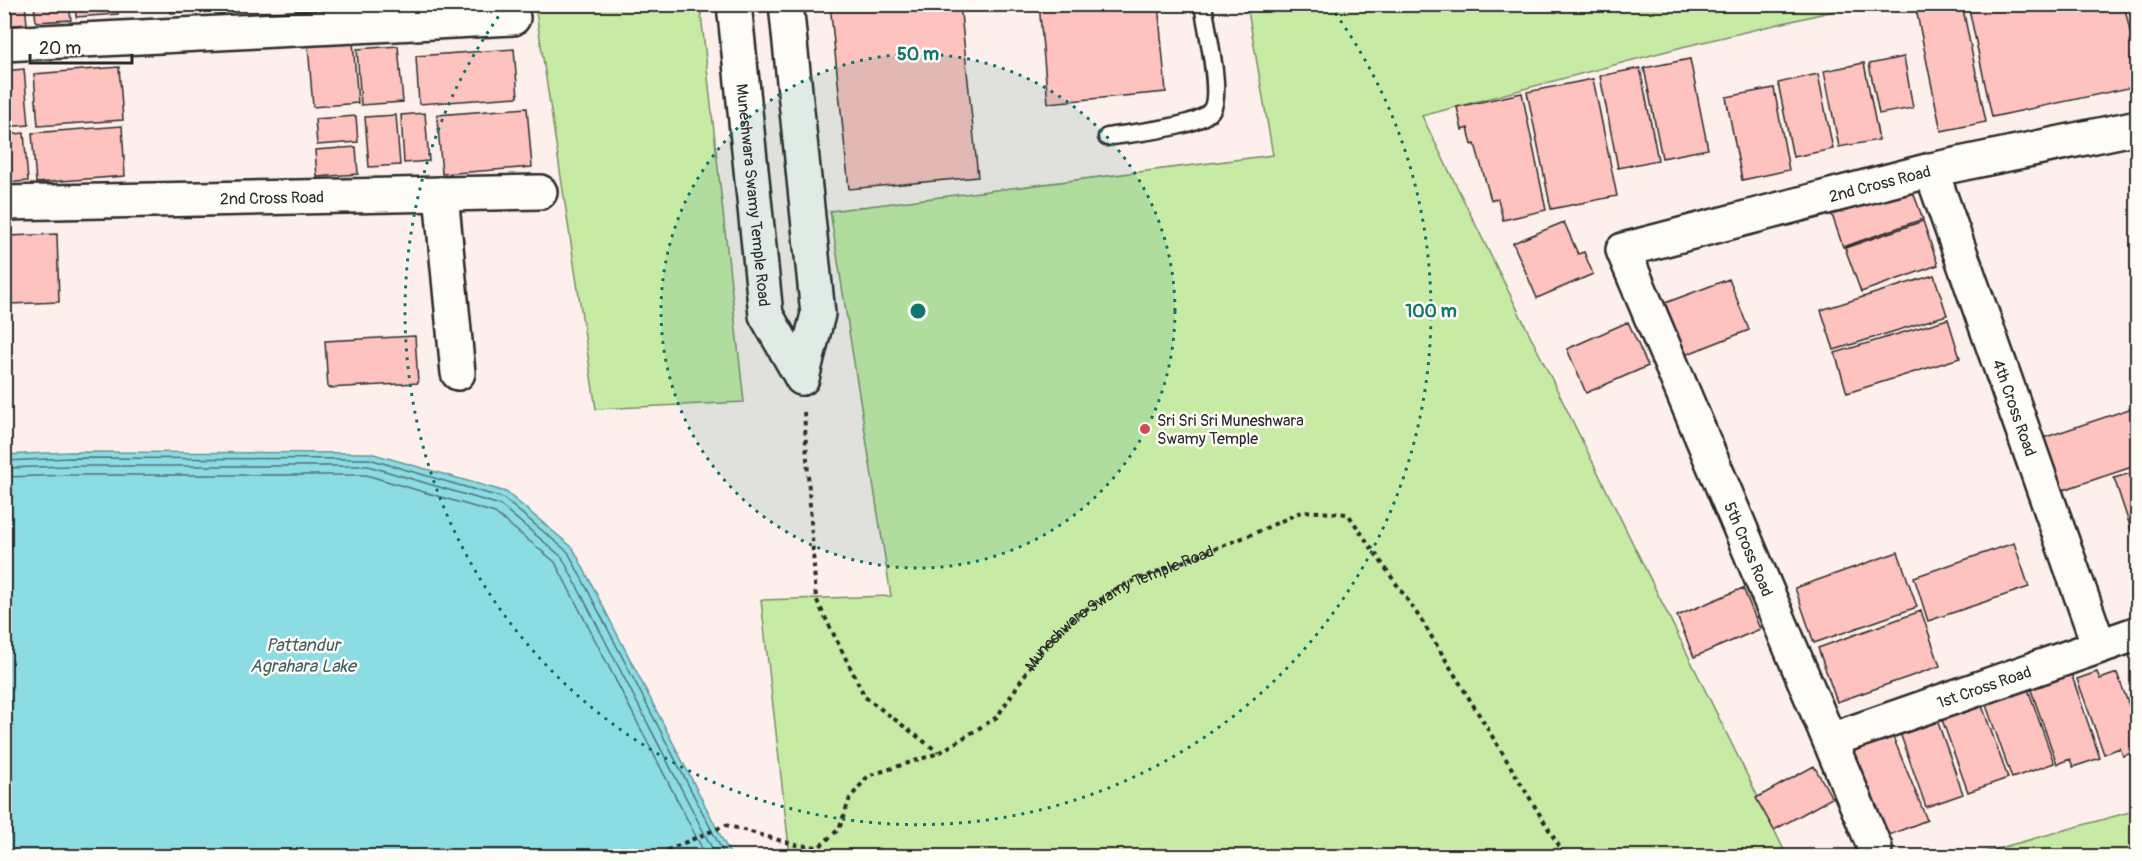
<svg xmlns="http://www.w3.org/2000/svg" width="2142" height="861" font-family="Pangolin,sans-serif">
	<rect width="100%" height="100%" fill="#fdf0ec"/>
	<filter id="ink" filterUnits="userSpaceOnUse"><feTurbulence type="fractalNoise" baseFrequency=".0167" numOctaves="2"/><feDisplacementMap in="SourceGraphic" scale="12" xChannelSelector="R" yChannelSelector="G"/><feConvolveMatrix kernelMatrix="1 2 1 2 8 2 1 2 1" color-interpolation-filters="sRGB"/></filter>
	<g filter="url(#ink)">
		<path fill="#c7eba4" stroke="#798b68" stroke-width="1.5" d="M535 5H700L744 402 596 409Z
			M1247 5H1859L1682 47 1422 116 1787 856H790L761 600 891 596 830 211 1273 155Z
			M2137 810V856H1971Z"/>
		<path fill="#8bdce3" stroke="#659599" stroke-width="1.5" d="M70 452 370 453 506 492 573 548 731 856H5V455Z"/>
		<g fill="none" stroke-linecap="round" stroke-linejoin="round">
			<path stroke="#517275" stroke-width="1.5" d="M4 461 70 458 369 459 503 498 568 552 725 856
				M4 468 70 466H368L500 505 562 557 716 856
				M4 477 71 475H366L495 513 555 562 706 856"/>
		</g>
		<path fill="#fec2bf" stroke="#2b2b2b" stroke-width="1.5" d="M4 4H25L27 24 4 26Z
			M34 4H69L71 20 36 22Z
			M75 4H118V14L76 17Z
			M170 4H213V9L171 13Z
			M830 4H960L978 177 849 189Z
			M1039 4H1158L1166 92 1048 103Z
			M1937 4H1962L1986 122 1941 131 1916 9Z
			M1968 4H2124L2138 67V86L1992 117Z
			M353 42 358 103 313 107 308 45Z
			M398 46 403 102 361 105 357 49Z
			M514 49 518 97 419 104 416 56Z
			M1904 57 1913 108 1879 114 1869 64Z
			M1690 59 1708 149 1662 158 1644 68Z
			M1864 63 1879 140 1839 147 1824 71Z
			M119 67 123 120 38 126 34 74Z
			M1640 68 1658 160 1618 168 1600 76Z
			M24 69 29 125 4 127V71Z
			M1818 74 1833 149 1793 157 1778 83Z
			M1593 79 1617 196 1551 209 1527 92Z
			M1774 88 1789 170 1742 180 1726 97Z
			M1522 93 1546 210 1503 220 1498 199 1491 200 1475 144 1472 145 1468 128 1462 130 1457 107Z
			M527 108 532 167 442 174 437 115Z
			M425 113 429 161 404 163 401 115Z
			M396 115 400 165 369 167 365 117Z
			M356 116 358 142 317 145 315 119Z
			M122 126 125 176 36 183 32 133Z
			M24 133 28 181 4 183V135Z
			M356 147 358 174 317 177 315 150Z
			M1909 181 1923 219 1843 247 1830 209Z
			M1923 221 1938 265 1861 292 1845 248Z
			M1564 222 1578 254 1584 252 1593 274 1537 298 1513 243Z
			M57 234 59 302 10 304 8 236Z
			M1934 275 1947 315 1834 350 1821 310Z
			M1729 279 1749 330 1685 355 1665 303Z
			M2138 307V328L2131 309Z
			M1948 319 1960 358 1847 393 1835 353Z
			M1628 322 1648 366 1586 393 1567 349Z
			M415 336 418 383 328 388 325 341Z
			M2138 406V465L2051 494 2034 441Z
			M2138 471V550L2114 478Z
			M2014 543 2029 587 1928 621 1914 577Z
			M1898 552 1917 607 1814 643 1795 588Z
			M1743 588 1760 629 1694 657 1677 616Z
			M1921 611 1940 666 1837 702 1818 648Z
			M2097 672 2100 679 2117 673 2138 730V751L2123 756 2120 748 2104 754 2077 679Z
			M2071 673 2100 758 2073 767 2070 759 2057 764 2030 687Z
			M2028 689 2054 763 2012 778 1986 705Z
			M1981 703 2008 778 1968 792 1941 717Z
			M1936 717 1963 794 1926 807 1899 730Z
			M1891 732 1927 820 1884 837 1849 750Z
			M1814 766 1832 798 1774 830 1756 798Z"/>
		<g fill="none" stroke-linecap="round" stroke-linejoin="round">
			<defs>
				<path id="lane" d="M1107 137C1129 133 1201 128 1212 109 1222 92 1206 26 1203 4"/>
				<g id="street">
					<path id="s2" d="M734 4 766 315 802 378"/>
					<path d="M786 4 818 314 802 378"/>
					<path d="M4 44 513 18"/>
					<path id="s3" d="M1931 170 2099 646"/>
					<path d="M441 194 458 373"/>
					<path id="s4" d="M4 203 540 192"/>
					<path id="s5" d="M1831 740 2138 633"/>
					<path id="s6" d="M1875 848 1623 250 1931 170 2138 127"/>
				</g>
			</defs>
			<use href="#lane" stroke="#2b2b2b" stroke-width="21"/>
			<use href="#street" stroke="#2b2b2b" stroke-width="38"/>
			<g stroke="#2b2b2b" stroke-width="4" stroke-dasharray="4.5 4.5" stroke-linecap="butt">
				<path d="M804 412 816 599 865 697 938 752"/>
				<path id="s1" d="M660 856 665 851 726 825 796 845 819 847 839 829 850 798 868 776 939 753 997 717 1041 650 1075 617 1121 586 1255 533 1303 511 1348 514 1422 621 1565 856"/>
			</g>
			<use href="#lane" stroke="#fdfcf7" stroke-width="16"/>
			<use href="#street" stroke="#fdfcf7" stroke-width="33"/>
		</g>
	</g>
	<circle cx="918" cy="311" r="257" fill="#0f766e" fill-opacity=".12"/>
	<g fill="none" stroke="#0f766e" stroke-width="3" stroke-dasharray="3 6">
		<circle cx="918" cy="311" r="257"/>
		<path d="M1330 6A513 513 0 1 1 506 6"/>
	</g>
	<circle fill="#d1495b" stroke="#fdfcf7" stroke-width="2" cx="1145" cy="429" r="6"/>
	<g text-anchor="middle" stroke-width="5" stroke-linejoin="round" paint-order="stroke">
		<g font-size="16" fill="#2b2b2b" stroke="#fdfcf7">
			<text dy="6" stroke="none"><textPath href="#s6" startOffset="914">2nd Cross Road</textPath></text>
			<text dy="6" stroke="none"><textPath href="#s2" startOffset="192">Muneshwara Swamy Temple Road</textPath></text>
			<text dy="6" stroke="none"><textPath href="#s4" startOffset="268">2nd Cross Road</textPath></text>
			<text dy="6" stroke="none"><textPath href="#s3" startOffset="252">4th Cross Road</textPath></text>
			<text transform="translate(1749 549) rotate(67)" y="6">5th Cross Road</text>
			<text dy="6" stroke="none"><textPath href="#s1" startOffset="570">Muneshwara Swamy Temple Road</textPath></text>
			<text dy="6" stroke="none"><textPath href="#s5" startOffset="162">1st Cross Road</textPath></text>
		</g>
		<g font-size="16" fill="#2b2b2b" stroke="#fdfcf7" text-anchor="start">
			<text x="1157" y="426">Sri Sri Sri Muneshwara<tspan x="1157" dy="18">Swamy Temple</tspan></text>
		</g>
		<g font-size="18" font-style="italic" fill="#486062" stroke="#fdfcf7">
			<text x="303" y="651">Pattandur<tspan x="303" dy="21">Agrahara Lake</tspan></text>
		</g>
	</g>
	<circle cx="918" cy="311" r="9" fill="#0f766e" stroke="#fdfcf7" stroke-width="3"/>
	<g font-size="18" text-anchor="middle" font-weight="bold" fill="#0f766e" stroke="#fdfcf7" stroke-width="5" stroke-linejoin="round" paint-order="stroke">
		<text x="918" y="60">50 m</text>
		<text x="1431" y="317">100 m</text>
	</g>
	<rect width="2142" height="861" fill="none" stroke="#fdfcf7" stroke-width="24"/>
	<rect x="12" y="12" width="2118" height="837" fill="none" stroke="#2b2b2b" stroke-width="2" filter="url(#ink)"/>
	<path d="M30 54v9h102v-9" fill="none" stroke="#2b2b2b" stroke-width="3"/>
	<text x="39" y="54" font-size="18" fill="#2b2b2b" stroke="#fdfcf7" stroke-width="4.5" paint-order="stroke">20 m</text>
</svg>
